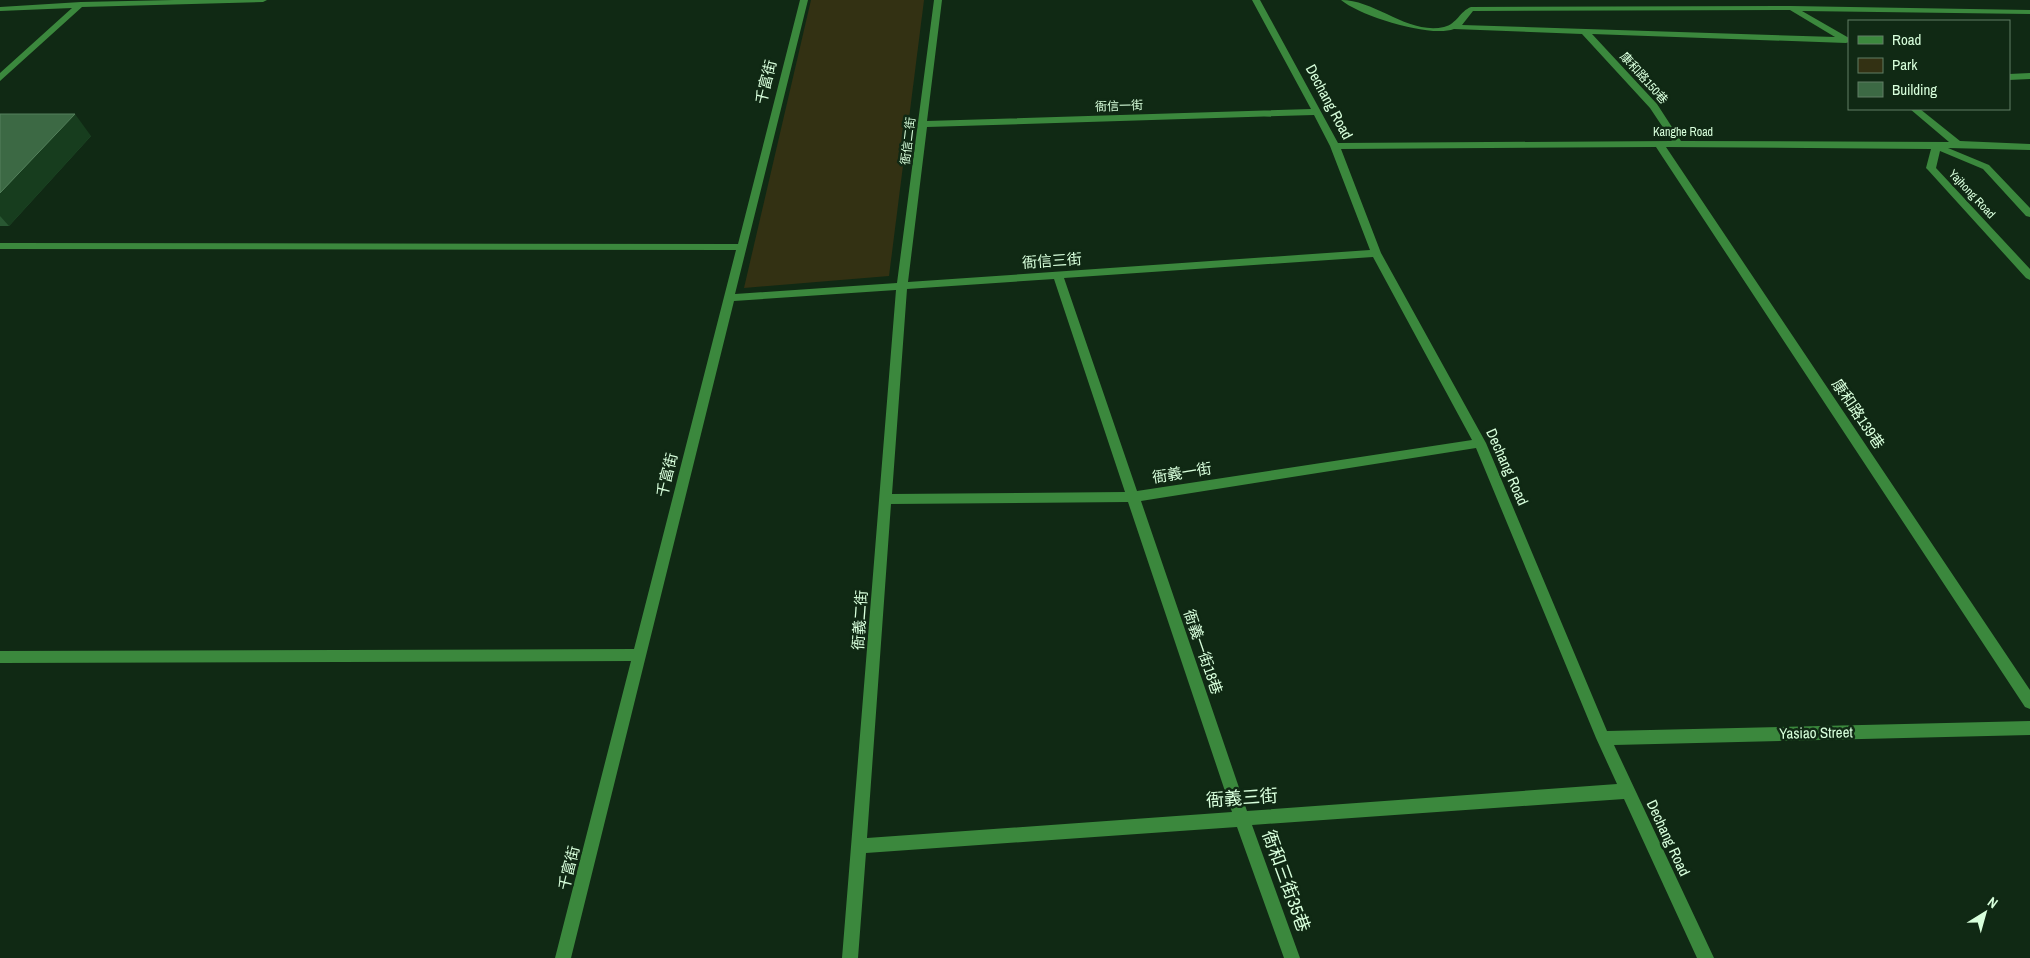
<svg xmlns="http://www.w3.org/2000/svg" width="2030" height="958" font-family="'Archivo Narrow','Noto Sans TC',sans-serif">
	<rect width="100%" height="100%" fill="#102914"/>
	<path fill="#333113" d="M811 0H924L889 276 744 288Z"/>
	<g fill="none" stroke-linecap="round" stroke-linejoin="round">
		<path fill="#3b883d" fill-rule="evenodd" d="M174 0H267L263 2 82 7 0 81V73L72 8 0 11V7L81 2Z
			M800 0H808L735 294 897 283 934 0H942L927 121 1311 109 1252 0H1260L1338 143 1672 141 1650 108 1582 34 1454 29C1430 38 1360 16 1341 0 1376 0 1408 35 1444 27 1457 24 1460 11 1471 7L1791 6 2030 10V14L1802 11 1849 38V42L1846 43 1592 34 1657 104 1681 141 1949 142 1910 109H1920L1960 141 2030 144V150L1948 148 1989 165 2030 208V217L2026 216 1983 169 1940 151 1936 168 2030 269V280L2026 278 1928 170 1926 168 1931 149 1666 147 2030 690V709L2025 707 1656 147 1341 149 1381 253 1486 443 1607 731 2030 721V735L1614 745 1714 958H1697L1624 799 1252 825 1300 958H1284L1237 827 866 853 858 958H842L896 290 734 301 571 958H555L631 661 0 663V651L634 649 736 250 0 249V243L738 244ZM1790 10 1835 37 1462 25 1473 11ZM1314 115 1330 146 1370 250 908 282 927 127ZM1373 257 1472 440 1137 491 1064 278ZM1054 279 1125 492 892 494 907 289ZM1476 448 1596 738 1617 784 1247 811 1141 501ZM1128 502 1232 812 867 838 891 504Z
			M2030 73V79L2009 80V74Z"/>
	</g>
	<path fill="#295732" d="M0 114 91 136 9 226H0Z"/>
	<path fill="#173d1e" d="M75 114 91 136 9 226 0 216V193Z"/>
	<path fill="#3c6944" stroke="#54805c" d="M0 114H75L0 193Z"/>
	<g text-anchor="middle" stroke-width="5" stroke-linejoin="round" paint-order="stroke">
		<g font-size="12" fill="#d8ffdc" stroke="#102914">
			<text transform="translate(1644 78) rotate(48)" y="4">康和路150巷</text>
			<text transform="translate(1119 106) rotate(-2)" y="4">衙信一街</text>
			<text x="1683" y="136">Kanghe Road</text>
			<text transform="translate(908 141) rotate(-83)" y="4">衙信二街</text>
			<text transform="translate(1972 194) rotate(47)" y="4">Yajhong Road</text>
		</g>
		<g font-size="15" fill="#d8ffdc" stroke="#102914">
			<text transform="translate(766 82) rotate(-76)" y="5">千富街</text>
			<text transform="translate(1329 102) rotate(62)" y="5">Dechang Road</text>
			<text transform="translate(1052 261) rotate(-4)" y="5">衙信三街</text>
			<text transform="translate(1858 414) rotate(56)" y="5">康和路139巷</text>
			<text transform="translate(1507 467) rotate(66)" y="5">Dechang Road</text>
			<text transform="translate(1182 473) rotate(-9)" y="5">衙義一街</text>
			<text transform="translate(667 475) rotate(-76)" y="5">千富街</text>
			<text transform="translate(860 620) rotate(-86)" y="5">衙義二街</text>
			<text transform="translate(1203 652) rotate(71)" y="5">衙義一街18巷</text>
			<text transform="translate(1816 733) rotate(-1)" y="5">Yasiao Street</text>
			<text transform="translate(1668 838) rotate(65)" y="5">Dechang Road</text>
			<text transform="translate(569 868) rotate(-76)" y="5">千富街</text>
		</g>
		<g font-size="18" fill="#d8ffdc" stroke="#102914">
			<text transform="translate(1242 798) rotate(-4)" y="6">衙義三街</text>
			<text transform="translate(1286 881) rotate(70)" y="6">衙和三街35巷</text>
		</g>
	</g>
	<rect x="1848" y="20" width="162" height="90" fill="#102914" stroke="#607f64"/>
	<rect x="1858" y="36" width="25" height="8" fill="#3b883d" stroke="#607f64"/>
	<text x="1892" y="45" font-size="15" fill="#d8ffdc">Road</text>
	<rect x="1858" y="58" width="25" height="15" fill="#333113" stroke="#607f64"/>
	<text x="1892" y="70" font-size="15" fill="#d8ffdc">Park</text>
	<rect x="1858" y="82" width="25" height="15" fill="#3c6944" stroke="#607f64"/>
	<text x="1892" y="95" font-size="15" fill="#d8ffdc">Building</text>
	<g transform="translate(1985 913) rotate(37)" stroke="#102914" stroke-width="4" paint-order="stroke">
	<path d="M0-4L9 19L0 12L-9 19Z" fill="#d8ffdc"/>
	<text y="-8" font-size="14" font-weight="bold" text-anchor="middle" fill="#d8ffdc">N</text>
	</g>
</svg>
